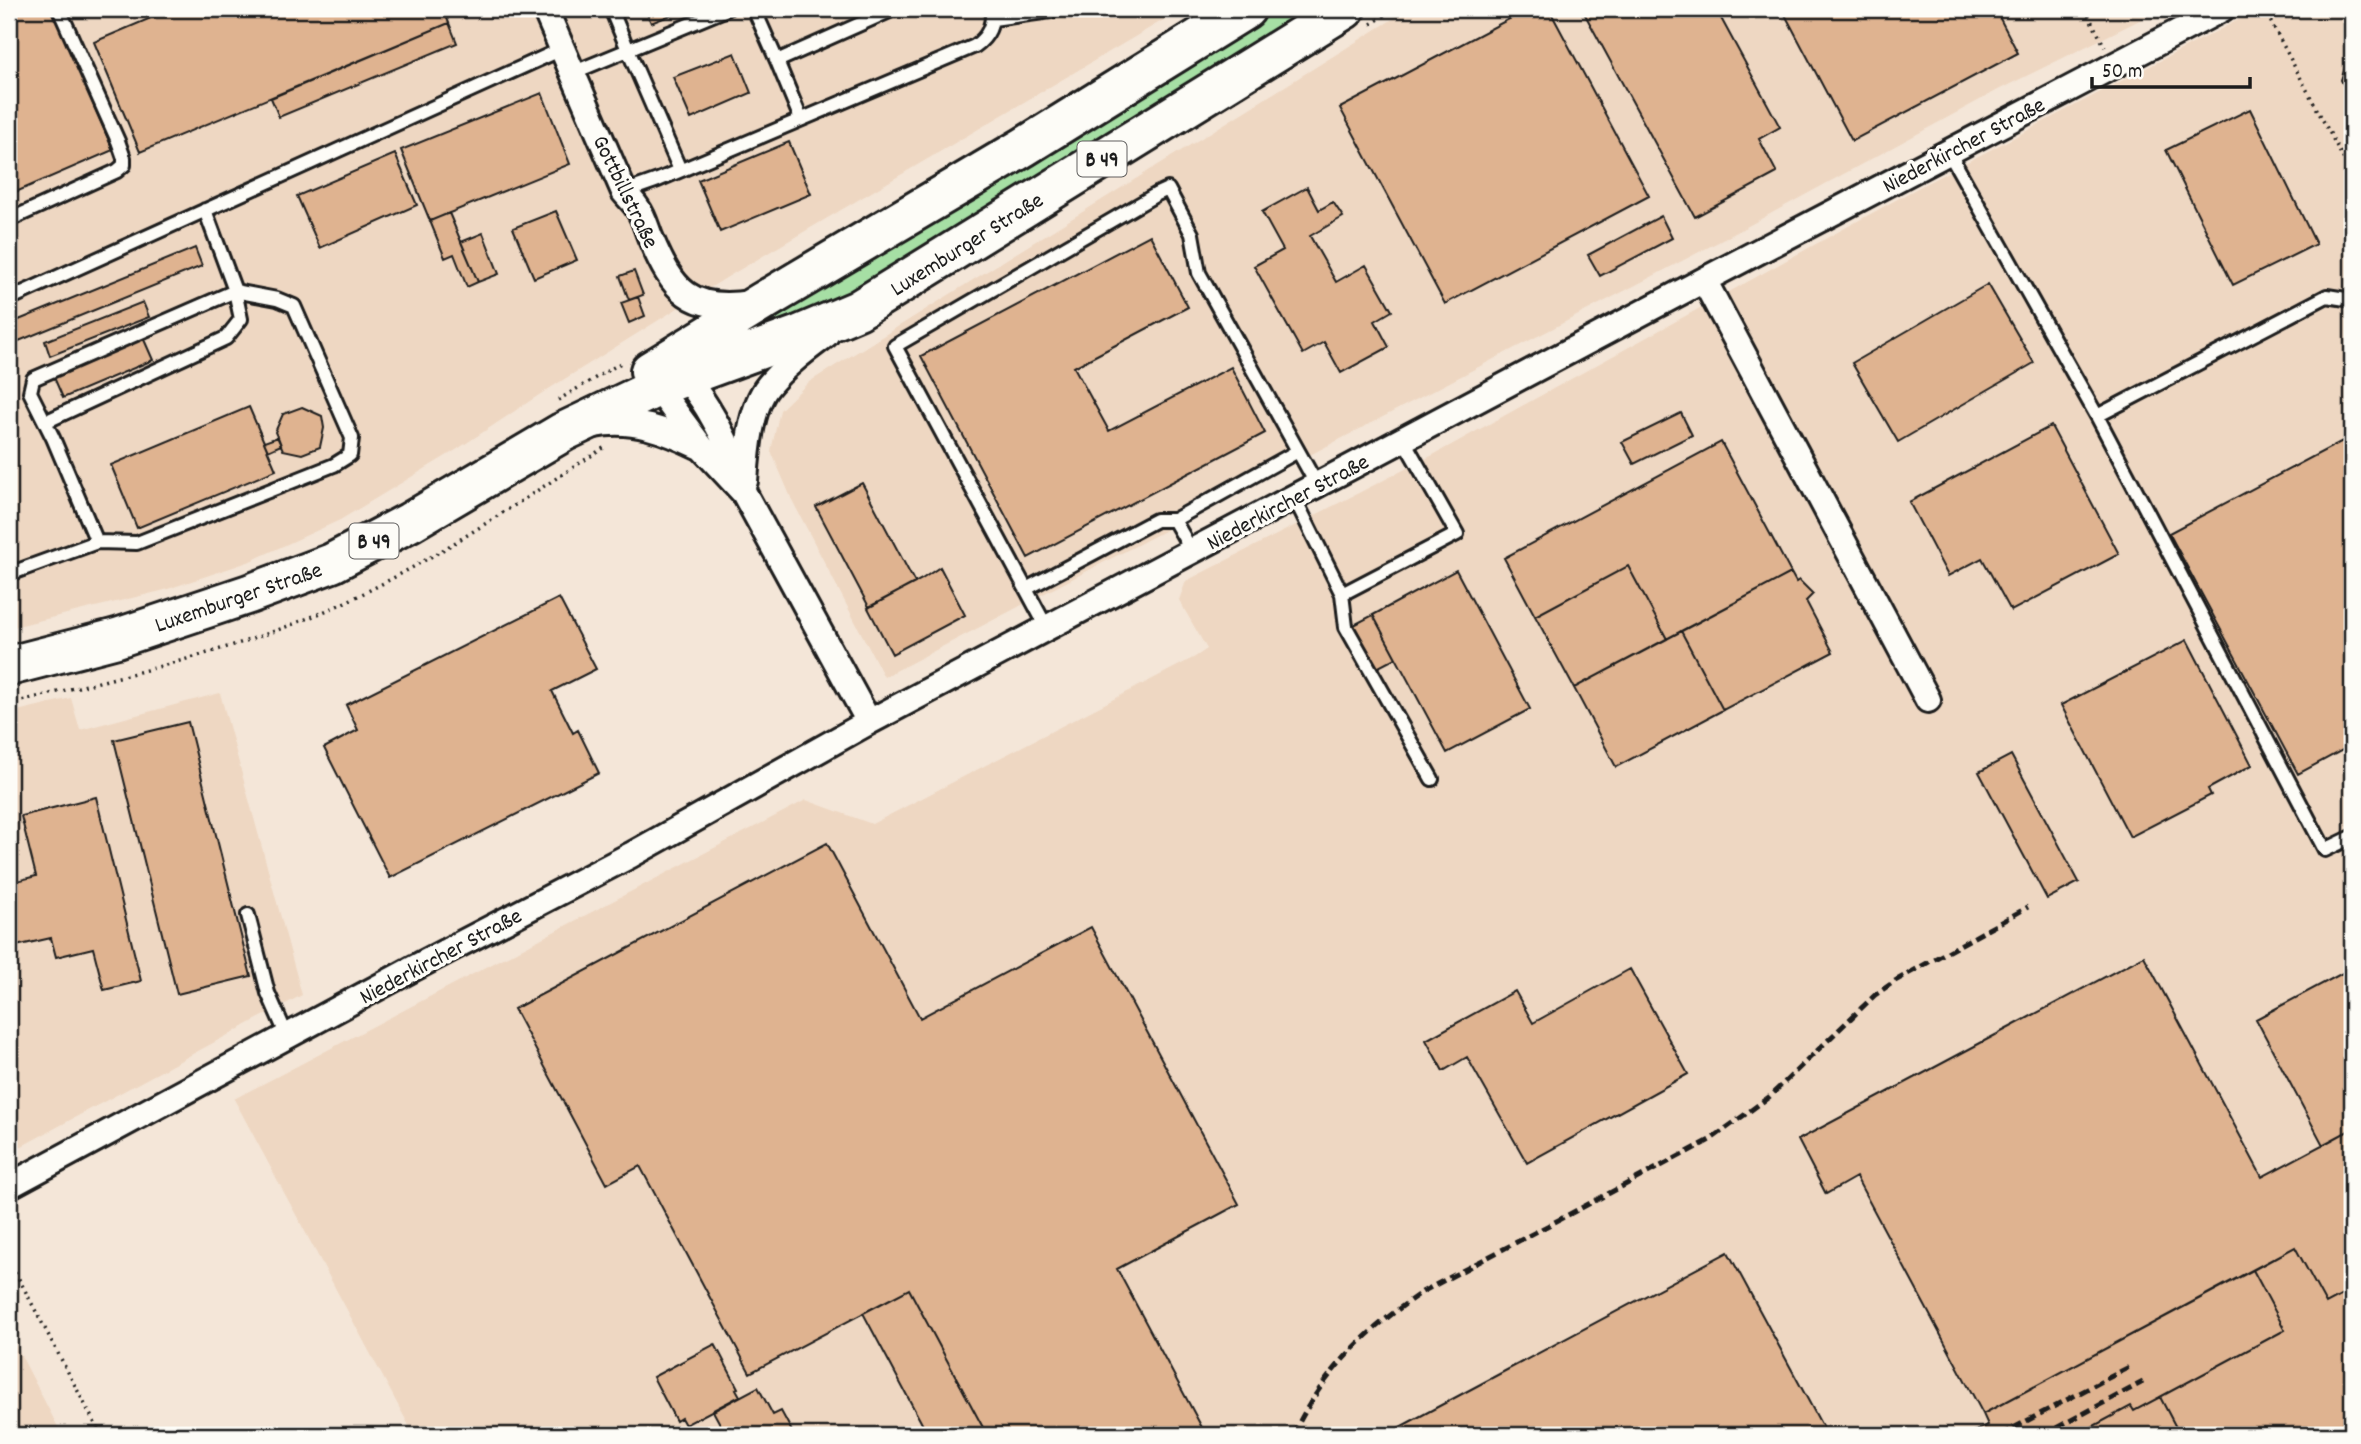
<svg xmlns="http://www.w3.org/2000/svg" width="2361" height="1444" font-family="Dekko,sans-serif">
	<rect width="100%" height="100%" fill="#f4e6d8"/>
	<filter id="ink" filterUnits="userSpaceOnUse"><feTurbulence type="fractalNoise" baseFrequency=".0143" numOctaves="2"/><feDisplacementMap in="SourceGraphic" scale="14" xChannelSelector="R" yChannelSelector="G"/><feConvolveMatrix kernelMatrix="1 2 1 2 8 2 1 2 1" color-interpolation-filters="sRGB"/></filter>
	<g filter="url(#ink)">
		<path fill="#eed7c2" d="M9 9H1182L729 276 539 395 456 450 340 520 248 562 165 590 9 628Z
			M1409 9H2162L2000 89 1726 238 884 677 792 500 771 451 780 410 809 382Z
			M2259 9H2352V1435H414L234 1099 806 800 872 824 1195 657 1207 649 1179 600 1186 581 1433 455 1923 185Z
			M220 693 302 995 9 1153V713L71 698 80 730Z
			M9 1332 62 1435H9Z"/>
		<path fill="#a6dfa4" stroke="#617e60" stroke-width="2" d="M1273 9H1318L874 285 727 347Z"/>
		<path fill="#dfb390" stroke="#1c1c1c" stroke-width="2" d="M9 9H52L113 150 9 195Z
			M172 9H443L449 23 140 152 94 42Z
			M645 9H686L651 23Z
			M1528 9H1549L1649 196 1445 304 1340 108Z
			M1582 9H1716L1780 127 1759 139 1777 173 1695 217Z
			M1782 9H1995L2018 53 1852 141Z
			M449 23 457 43 279 117 271 98Z
			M735 53 751 93 691 119 673 77Z
			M2352 57V102L2341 80 2348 59Z
			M542 93 570 164 430 221 401 150Z
			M2250 109 2316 244 2233 285 2166 150Z
			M789 142 811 194 720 232 698 180Z
			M395 154 417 205 320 248 297 196Z
			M1307 187 1319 210 1333 202 1343 217 1310 236 1336 282 1366 265 1392 311 1375 321 1389 347 1341 373 1324 342 1303 354 1254 266 1283 250 1262 212Z
			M556 211 577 260 534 278 513 228Z
			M449 213 478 282 467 287 454 254 445 258 430 221Z
			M1661 216 1672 238 1600 276 1588 255Z
			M483 233 499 274 478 282 461 242Z
			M1150 235 1188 307 1074 367 1109 431 1231 367 1265 433 1028 558 921 356Z
			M195 248 202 266 9 345V324Z
			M634 271 643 295 629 300 620 276Z
			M1988 284 2034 363 1898 442 1852 363Z
			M638 297 645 316 629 323 621 303Z
			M143 302 149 317 50 356 45 341Z
			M142 335 153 360 63 398 52 373Z
			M249 407 276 470 137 528 111 465Z
			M302 407 322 416 324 428 320 447 302 454 283 450 275 432 283 414Z
			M1681 413 1692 435 1634 464 1622 442Z
			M2051 426 2119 554 2011 611 1982 558 1948 576 1909 502Z
			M2352 436V745L2298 774 2169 533Z
			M278 437 281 445 268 451 264 442Z
			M1721 442 1791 573 1667 639 1628 566 1535 616 1504 558Z
			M862 483 915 583 869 607 816 507Z
			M1628 566 1667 639 1574 688 1535 616Z
			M1628 566 1667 639 1574 688 1535 616Z
			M940 567 965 615 892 654 868 608 922 579Z
			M1456 570 1530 709 1447 753 1373 615Z
			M1791 573 1796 582 1799 580 1813 594 1806 601 1833 652 1723 710 1681 631Z
			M1791 573 1796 582 1799 580 1813 594 1806 601 1833 652 1723 710 1681 631Z
			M559 598 596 669 552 691 573 733 578 730 599 773 390 878 324 748 358 730 346 705Z
			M559 598 596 669 552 691 573 733 578 730 599 773 390 878 324 748 358 730 346 705Z
			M1373 615 1396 658 1375 669 1352 626Z
			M1373 615 1396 658 1375 669 1352 626Z
			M1681 631 1723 710 1616 767 1574 688Z
			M1681 631 1723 710 1616 767 1574 688Z
			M2187 640 2252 765 2208 789 2211 795 2130 837 2061 705Z
			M188 722 251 976 177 994 114 740Z
			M2011 755 2079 882 2047 899 1979 772Z
			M2011 755 2079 882 2047 899 1979 772Z
			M96 797 141 981 104 990 93 948 56 957 51 938 16 946 9 919V883L36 876 21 816Z
			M827 843 920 1018 1091 927 1239 1204 1117 1269 1206 1435H987L909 1289 750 1373 640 1166 607 1184 514 1009Z
			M2144 956 2262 1177 2352 1129V1290L2326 1304 2295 1247 1983 1414 1856 1177 1826 1194 1798 1140Z
			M2352 968V1129L2323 1145 2256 1019Z
			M1630 969 1688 1074 1527 1163 1467 1057 1443 1071 1426 1040 1515 991 1533 1023Z
			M2295 1247 2326 1304 2352 1290V1435H2180L2160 1397 2285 1330 2253 1270Z
			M1728 1252 1827 1435H1385Z
			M2253 1270 2285 1330 2134 1411 2131 1406 2077 1435H1968L1988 1425 1983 1414Z
			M909 1289 987 1435H928L863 1313Z
			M715 1344 738 1388 736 1389 740 1396 685 1425 681 1418 676 1421 653 1377Z
			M758 1387 773 1415 781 1411 794 1435H726L713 1411Z
			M2160 1397 2180 1435H2077L2131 1406 2134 1411Z"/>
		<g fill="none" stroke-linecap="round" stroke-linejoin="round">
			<defs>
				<path id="lane" d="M754 9 777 61
					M993 19 1051 11
					M572 73 628 50 611 9
					M801 119 777 61 894 9
					M1948 151 2097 416 2325 850 2352 837
					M680 170 628 50 727 9
					M624 192 658 180 975 46C989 36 993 25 992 9
					M9 220 117 171 124 165V158L118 141 59 9
					M9 299 562 49
					M2097 416 2327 296 2352 300
					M45 422 226 338 241 319 235 291 205 210
					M1294 497 1342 594 1346 627 1432 779
					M1174 520 1298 451
					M9 574 97 542 137 543 334 465 350 455 352 438 294 306 277 299 235 291 33 379 30 392 53 438 97 542
					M1026 589 1156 520H1174L1192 551
					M1342 594 1457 534 1403 439
					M1047 628 895 346 1157 194 1168 189 1192 234 1199 273 1317 485
					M248 915 268 993 287 1036"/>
				<path id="street" d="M545 9 624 192C628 197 635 203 638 209 644 217 647 230 651 239 673 291 690 312 750 303
					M1704 280 1928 700
					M594 425C632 417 667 431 700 447
					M745 481C747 454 750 408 768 386 784 366 806 350 826 335
					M744 493C735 455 700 379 664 362L661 379 668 402 702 448 744 493 869 722
					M9 1186 414 968 631 855 869 722 1704 280 2222 9"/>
				<path id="primary" d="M650 371 762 302 1024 147 1246 9
					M9 666 117 638 249 594 332 563 410 522 563 432 662 385 799 335 858 310 1345 9"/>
			</defs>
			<use href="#lane" stroke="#1c1c1c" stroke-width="18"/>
			<use href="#street" stroke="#1c1c1c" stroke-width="30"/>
			<use href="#primary" stroke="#1c1c1c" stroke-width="44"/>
			<path stroke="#1c1c1c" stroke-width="3.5" stroke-dasharray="2 5" stroke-linecap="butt" d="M1173 9 1178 17
				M2085 9 2105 47
				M2264 9 2352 175
				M1371 24 1396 9
				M558 400 624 361
				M9 704C129 674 252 649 364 593 447 552 526 497 605 447
				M9 1260 101 1435"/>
			<use href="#lane" stroke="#fdfcf7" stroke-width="12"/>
			<use href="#street" stroke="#fdfcf7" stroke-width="24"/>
			<use href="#primary" stroke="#fdfcf7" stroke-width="38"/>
			<path stroke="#1c1c1c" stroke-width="5" stroke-dasharray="10 5" stroke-linecap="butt" d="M1293 1435C1323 1371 1365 1332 1422 1292L1710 1140 1769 1097 1875 995 1895 981 2028 907
				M2000 1435 2131 1366
				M2043 1435 2143 1382"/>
		</g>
	</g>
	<g text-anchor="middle" stroke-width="7" stroke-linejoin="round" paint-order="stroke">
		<g fill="#fdfcf7" stroke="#605f5e" stroke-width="2">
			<rect x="1077.5" y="141.5" width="49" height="35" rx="5"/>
			<rect x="349.5" y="523.5" width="49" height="35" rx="5"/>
		</g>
		<g font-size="21" font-weight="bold" fill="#1c1c1c">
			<text x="1102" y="166">B 49</text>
			<text x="374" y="548">B 49</text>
		</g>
		<g font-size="23" fill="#1c1c1c" stroke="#fdfcf7">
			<text transform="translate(1963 144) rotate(-28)" y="8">Niederkircher Straße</text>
			<text transform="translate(627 191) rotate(64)" y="8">Gottbillstraße</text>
			<text transform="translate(966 243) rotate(-32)" y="8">Luxemburger Straße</text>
			<text transform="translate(1287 501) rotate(-28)" y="8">Niederkircher Straße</text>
			<text transform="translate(238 596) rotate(-19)" y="8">Luxemburger Straße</text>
			<text transform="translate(440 955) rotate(-28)" y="8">Niederkircher Straße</text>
		</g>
	</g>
	<rect width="2361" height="1444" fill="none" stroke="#fdfcf7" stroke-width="35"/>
	<rect x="18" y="18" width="2326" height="1409" fill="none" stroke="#1c1c1c" stroke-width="2.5" filter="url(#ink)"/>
	<path d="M2092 77v10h158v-10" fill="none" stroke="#1c1c1c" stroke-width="3.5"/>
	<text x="2102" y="77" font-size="21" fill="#1c1c1c" stroke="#fdfcf7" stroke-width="5" paint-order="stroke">50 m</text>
</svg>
